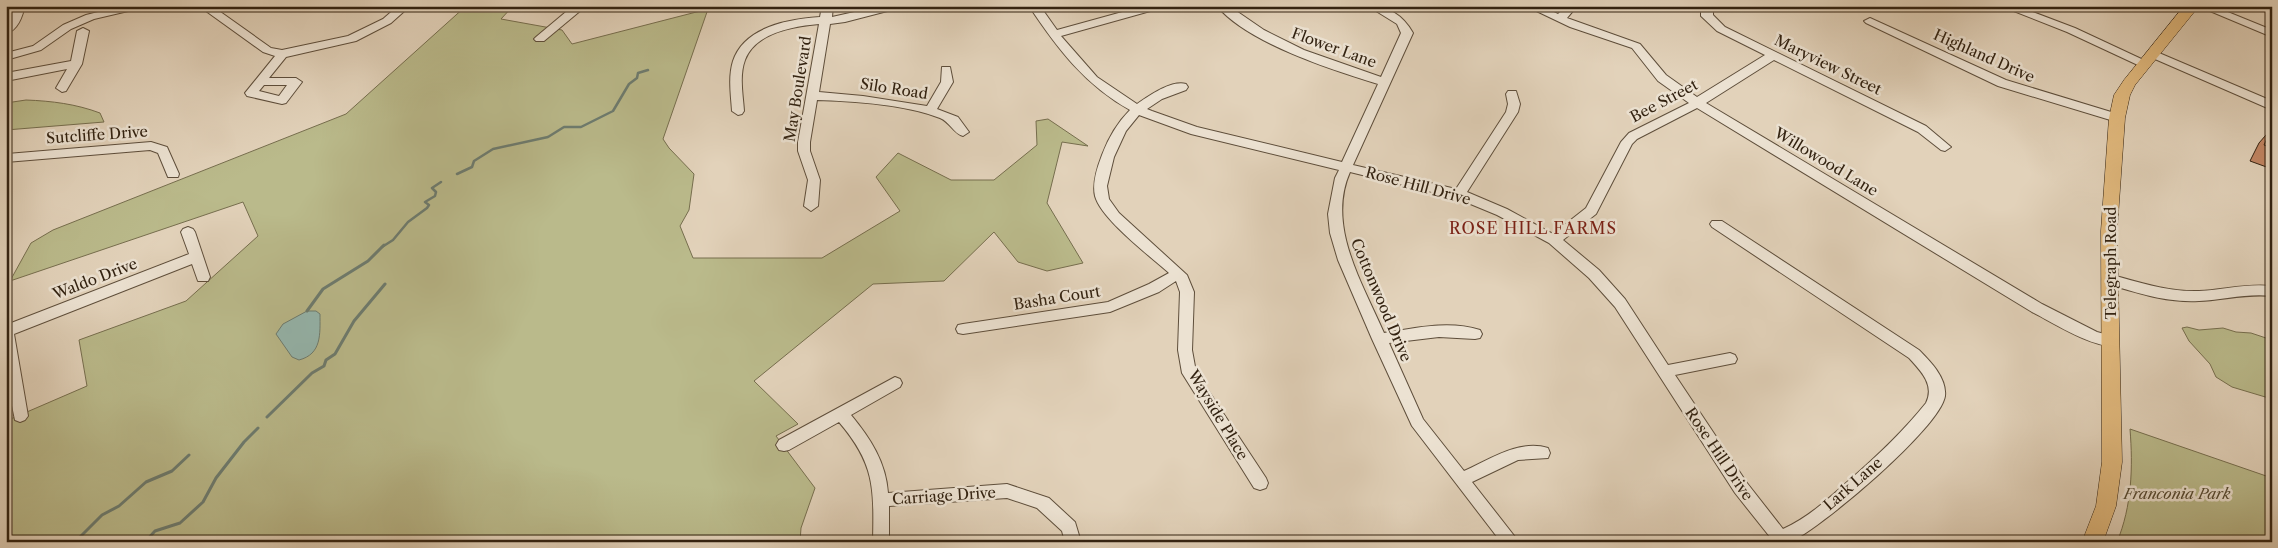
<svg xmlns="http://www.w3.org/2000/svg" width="2278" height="548" font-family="'Libre Caslon Text',serif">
	<rect width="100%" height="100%" fill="#e2d2ba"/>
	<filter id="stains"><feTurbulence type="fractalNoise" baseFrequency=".004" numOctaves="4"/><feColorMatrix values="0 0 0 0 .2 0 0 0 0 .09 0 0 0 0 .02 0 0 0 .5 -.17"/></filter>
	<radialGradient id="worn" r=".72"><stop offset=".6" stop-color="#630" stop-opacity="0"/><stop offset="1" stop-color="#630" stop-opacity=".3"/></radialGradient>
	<path fill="#baba8b" stroke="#766e4e" d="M466 6H513L501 19 562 30 572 44 708 9 663 139 669 148 694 174 689 210 680 226 693 258H822L900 211 876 177 898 153 951 180H994L1037 145 1036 121 1048 119 1088 146 1062 142 1047 203 1083 263 1047 271 1018 262 994 232 944 281 873 284 754 381 798 424 776 436 815 488 801 528 800 542H6V421L87 386 79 340 186 301 258 236 243 202 10 281 31 243 53 230 346 114Z
		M26 100C52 101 76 104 100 113L104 122 6 130V103Z
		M2187 327 2199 330 2223 328 2236 332 2251 333 2272 340V399L2232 387 2216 377 2210 364 2189 341 2182 328Z
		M2130 429 2272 478V542H2117C2132 506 2133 467 2130 429Z"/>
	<path fill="#95b8b0" stroke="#6d7c70" d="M307 311H316L320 314C320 334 322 354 299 360L292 357 276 334 283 324Z"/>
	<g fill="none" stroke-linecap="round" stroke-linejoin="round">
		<path stroke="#6d7c70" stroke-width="2.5" d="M457 174 472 167 474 161 493 149 548 137 564 127H581L613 111 629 84 637 78 638 73 648 70
			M382 247 393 240 408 222 427 208 429 205 425 202 435 196 436 192 432 188 441 182"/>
		<path stroke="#6d7c70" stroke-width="3" d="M307 311 323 289 368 261 384 245
			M267 417 312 373 324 366 326 360 335 354 354 321 385 284
			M75 542 102 515 119 506 146 482 172 471 189 455
			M145 542 155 531 180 523 203 502 216 478 244 442 258 428"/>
		<defs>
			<path id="minor" d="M14 6H25C22 17 18 30 6 34V24Z
				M122 6H142L141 8 94 19 71 29 41 50 6 60V53L33 46 63 25 86 15Z
				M199 6H212L271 48 282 50 348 36 383 19 398 6H410L391 23 356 41 286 57 269 78H296L302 82 286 103 282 104 247 96 245 93 275 56 263 52ZM264 85H287L279 96 259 91Z
				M573 6H586L544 41H536L534 39 536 37Z
				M822 6H833L832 17 881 6H900L899 8 845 22 830 24 819 92 863 96 927 106 941 82 942 67H950L953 82 937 109 958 117 969 132 963 136C954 134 950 122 940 118 907 105 853 101 817 100L810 142V151L820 180 818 206 811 211 804 206 808 180 798 151V142L819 24C794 26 755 33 745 60 739 76 743 95 744 111L742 114 738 115 732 111C731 95 728 77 733 61 744 27 789 19 820 17Z
				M1029 6H1040L1057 30 1144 6H1162L1161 8 1061 36 1097 77 1137 104C1149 96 1171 80 1186 84L1188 87 1186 90 1162 99 1147 109 1152 111 1197 127 1342 162 1378 84C1332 70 1248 43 1217 6H1229L1264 30 1304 50 1381 77 1401 33 1397 24 1368 6C1388 6 1403 15 1413 33L1353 165 1456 189 1506 112 1508 104 1506 94 1508 91H1516L1520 104 1518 112 1467 192 1507 209 1553 234 1586 208 1621 142 1629 133 1689 103 1658 81 1632 48 1570 27 1526 6H1541L1558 14 1566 6H1577L1567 18 1640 44 1666 75 1697 97 1765 55 1717 31 1701 16V6H1713V15L1725 27 1926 126 1951 147 1945 151 1941 150 1918 132 1774 60 1706 103 2042 304 2097 332 2116 337 2118 341 2116 345C2097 351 2050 321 2032 312L1697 108 1637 139 1632 144 1596 214 1563 240 1599 270 1625 299 1668 365 1730 353 1735 355 1737 359 1735 363 1675 375 1747 483 1783 529C1807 518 1826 501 1845 484 1874 459 1902 433 1926 403 1935 385 1921 371 1909 358L1712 227 1710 224 1712 221H1722L1919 350C1930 361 1947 378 1945 396 1940 428 1822 527 1792 541 1788 543 1779 542 1774 542L1735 493 1615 307 1589 278 1549 243 1497 215 1456 198 1350 172C1326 226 1363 284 1384 333 1415 328 1449 320 1480 330L1482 334 1480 338 1475 339 1439 337 1389 343 1423 419 1464 471C1489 460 1519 439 1548 448L1550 453 1548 458 1518 460 1472 482 1519 542H1501L1412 426 1372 339 1338 260 1330 233 1328 214 1335 178 1339 170 1191 134 1139 115 1126 131 1114 157 1107 186 1109 199 1119 213 1187 275 1194 292 1192 350 1196 372 1266 478 1268 483 1266 488 1260 490 1254 488 1182 373 1178 350 1180 292 1176 281 1159 292 1110 312 963 334 958 333 956 329 958 325 963 324 1108 302 1149 284 1169 273C1150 256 1101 219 1095 196 1092 183 1097 168 1102 155 1108 139 1117 123 1130 110 1085 85 1057 48 1029 6Z
				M2001 6H2017L2075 28 2150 63 2148 66H2140L2067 32Z
				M2198 6H2213L2272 30V37Z
				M1870 18 2006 80 2121 115 2123 118 2117 122 1998 86 1866 23 1864 21Z
				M83 28 89 31 82 64 66 91 62 92 56 88 67 69 6 81V73L71 61 77 31Z
				M2152 50 2272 101V110L2148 56 2146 54 2148 52Z
				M151 142 167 147 179 174 178 177H168L158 153 150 150 6 162 7 154Z
				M188 227 193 229 195 232 210 277 208 281H198L192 264 14 334 28 416 25 420 20 422 15 420 6 377V325L189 254 181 232 183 229Z
				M2109 274C2138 282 2168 292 2199 291 2224 290 2247 283 2272 286V296C2247 293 2224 300 2199 301 2166 303 2135 292 2104 283L2102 279 2104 275Z
				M895 377 900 379 902 383 900 387 851 415C870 438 886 462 888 493L1007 484 1049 498 1075 522 1081 542H1065L1062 531 1037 508 1007 498 889 506V542H873C874 488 875 464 839 422L789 450 784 451 779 450 776 445 779 440Z"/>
			<path id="major" d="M2184 6H2199L2135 85 2130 95 2125 118 2117 231 2122 462 2116 506 2103 542H2082L2096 506 2102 462 2101 231 2109 118 2114 95 2124 80Z"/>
		</defs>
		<use href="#minor" stroke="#5e4e3b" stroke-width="2"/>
		<use href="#major" stroke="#322211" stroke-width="1"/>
		<use href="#minor" fill="#ece2d2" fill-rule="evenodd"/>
		<use href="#major" fill="#e1b97d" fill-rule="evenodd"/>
	</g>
	<path fill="#c28664" stroke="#322211" d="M2272 128V169L2250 161 2259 143Z"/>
	<path fill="#e19c74" stroke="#322211" d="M2272 128V148L2264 145Z"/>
	<g text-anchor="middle" stroke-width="5" stroke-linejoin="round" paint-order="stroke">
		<g font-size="15" fill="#322211" stroke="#ece2d2">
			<text transform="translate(1334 48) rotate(20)" y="5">Flower Lane</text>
			<text transform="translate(1984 56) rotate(24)" y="5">Highland Drive</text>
			<text transform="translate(1828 65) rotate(26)" y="5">Maryview Street</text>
			<text transform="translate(798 89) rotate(-81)" y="5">May Boulevard</text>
			<text transform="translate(894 89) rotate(9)" y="5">Silo Road</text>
			<text transform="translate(1664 101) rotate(-28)" y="5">Bee Street</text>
			<text transform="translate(97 135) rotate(-4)" y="5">Sutcliffe Drive</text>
			<text transform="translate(1826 162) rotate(31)" y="5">Willowood Lane</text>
			<text transform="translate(1418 186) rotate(15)" y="5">Rose Hill Drive</text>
			<text transform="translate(2111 263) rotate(-90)" y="5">Telegraph Road</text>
			<text transform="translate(95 279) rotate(-21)" y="5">Waldo Drive</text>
			<text transform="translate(1057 298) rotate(-9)" y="5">Basha Court</text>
			<text transform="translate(1381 300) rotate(67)" y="5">Cottonwood Drive</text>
			<text transform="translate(1218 415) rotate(59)" y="5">Wayside Place</text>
			<text transform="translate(1719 454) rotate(56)" y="5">Rose Hill Drive</text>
			<text transform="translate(1853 484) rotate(-41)" y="5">Lark Lane</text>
			<text transform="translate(944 496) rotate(-4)" y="5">Carriage Drive</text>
		</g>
		<g font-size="15" font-style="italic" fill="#544830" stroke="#ece2d2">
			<text x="2177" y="499">Franconia Park</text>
		</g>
		<g font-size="16" letter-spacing="1" fill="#7a1f14" stroke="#ece2d2">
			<text x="1533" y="234">ROSE HILL FARMS</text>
		</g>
	</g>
	<rect width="2278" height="548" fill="none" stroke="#e2d2ba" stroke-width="25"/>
	<rect x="8" y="8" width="2263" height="533" fill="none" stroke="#322211" stroke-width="2.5"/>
	<rect x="12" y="12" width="2253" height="523" fill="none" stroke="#322211"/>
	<rect width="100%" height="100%" filter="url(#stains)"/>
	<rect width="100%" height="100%" fill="url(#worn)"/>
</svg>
